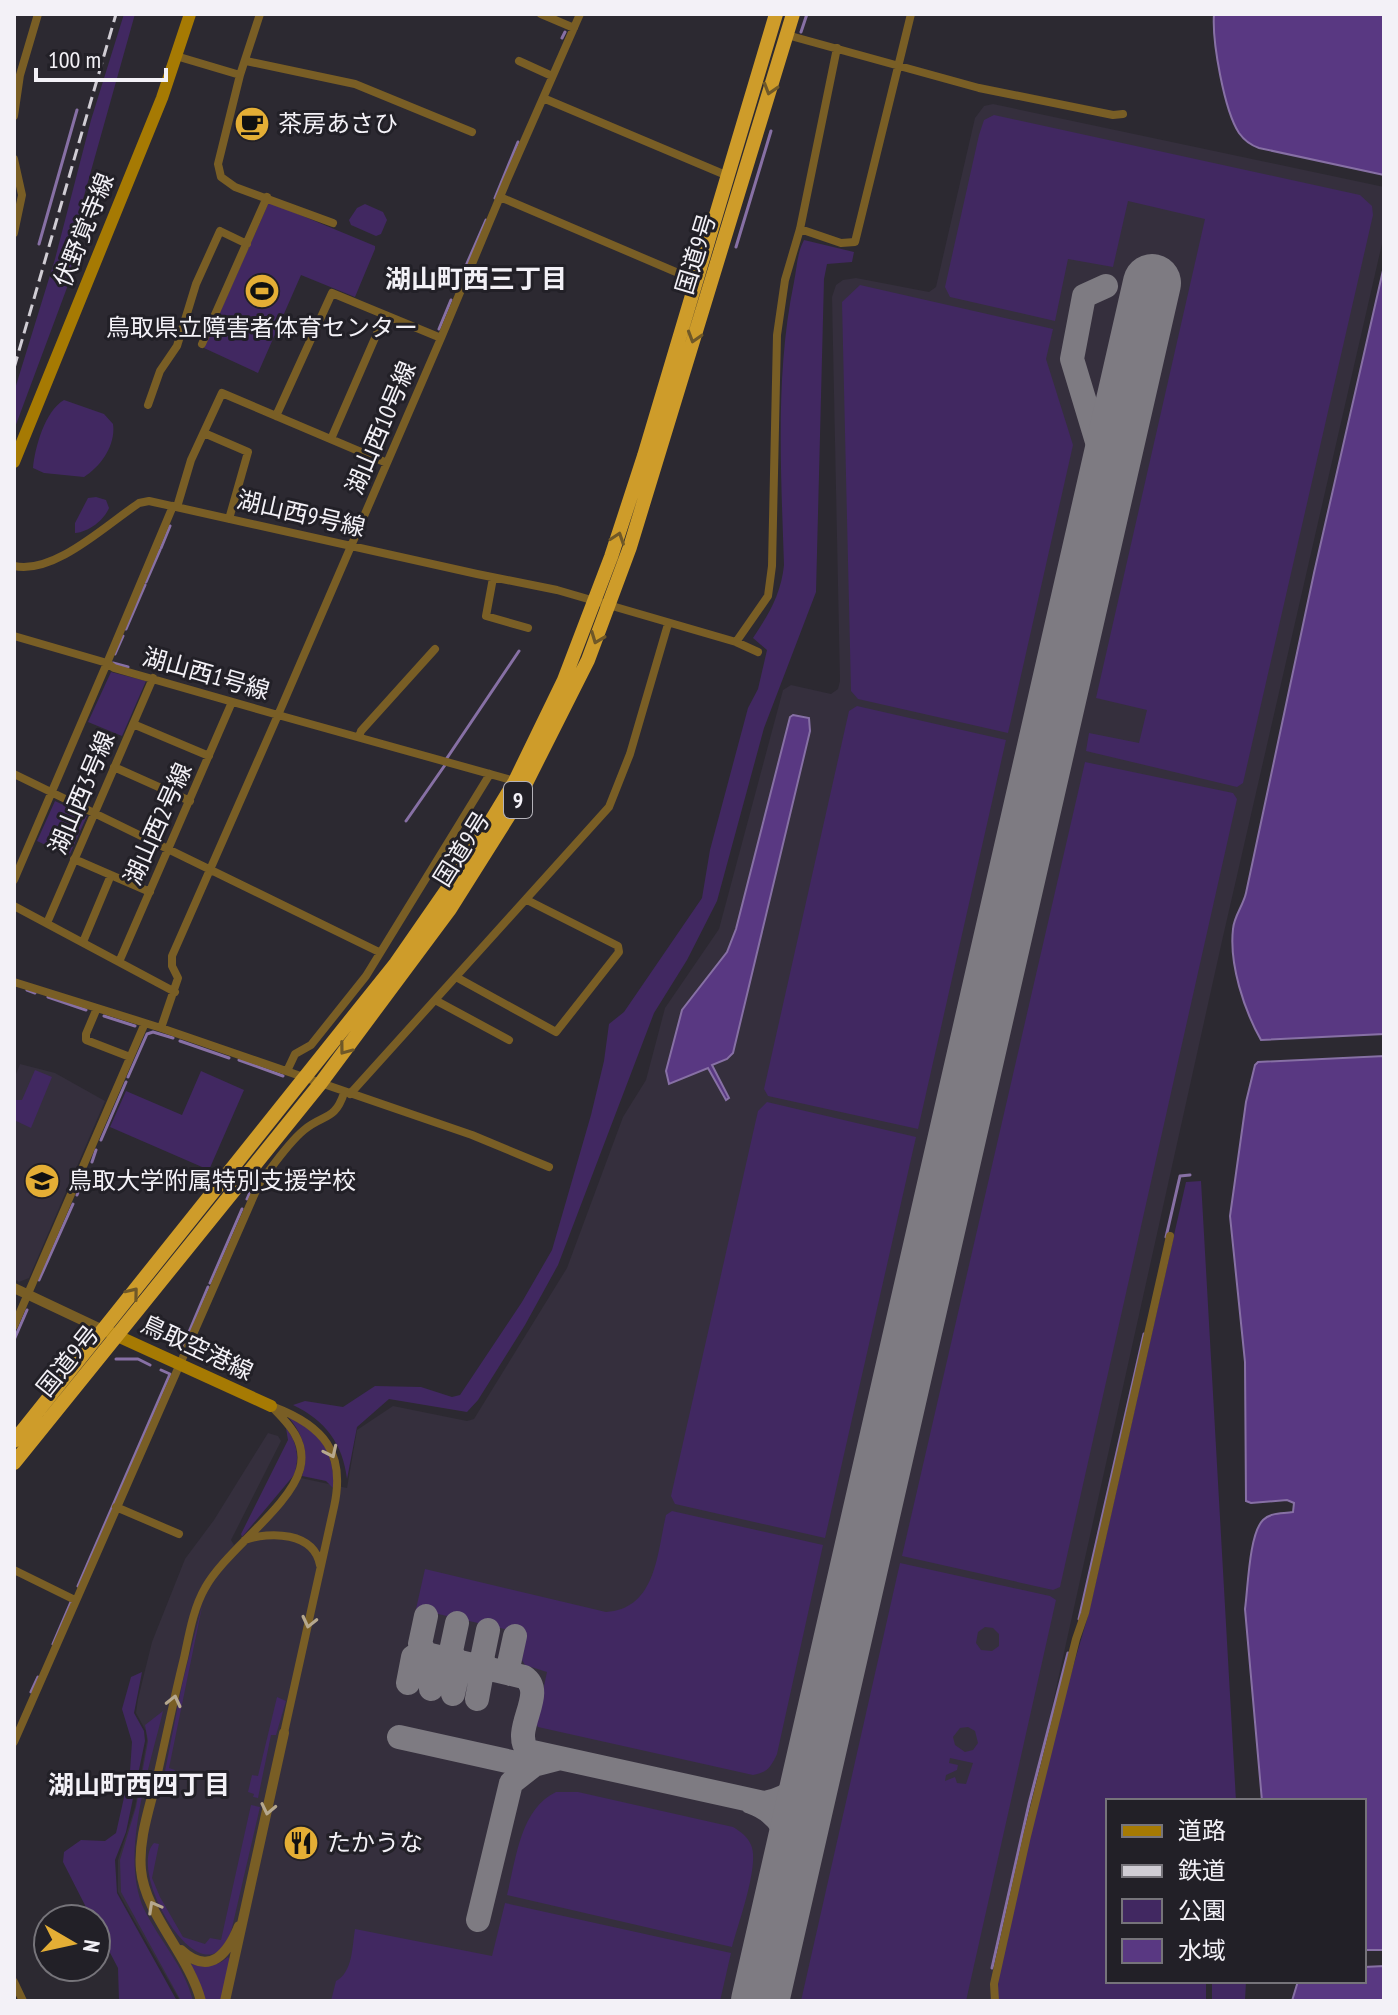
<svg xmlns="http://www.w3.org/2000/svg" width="1398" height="2015" font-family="'PT Sans Narrow','Noto Sans JP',sans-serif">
	<rect width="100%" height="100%" fill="#2c2931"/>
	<path fill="#352f3d" d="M993 104 1384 187V235L1222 941 992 1977 993 2001H180L118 1892V1860L135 1807 147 1740 146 1731 136 1713 138 1699 152 1642 185 1559 214 1520 268 1433 278 1436 281 1441 231 1540 234 1545 301 1478 347 1488 357 1430 393 1406 467 1421 474 1419 567 1268 623 1117 646 1080 665 1008 719 929 783 690 791 685 831 694 838 689 840 681 832 297 836 285 843 280 856 278 929 292 936 287 975 118 984 106Z
		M20 1064 55 1073 105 1101 29 1278 19 1282 14 1279V1079Z"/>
	<path fill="#412861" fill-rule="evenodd" d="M124 14H135L82 203 68 285 14 430V392L55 259 91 120Z
		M994 115 1360 195 1372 206 1373 215 1243 783 1237 787 1086 751 1089 733 1139 743 1147 710 1096 698 1205 219 1128 201 1113 267 1068 259 1055 321 950 297 945 287 979 135 984 120Z
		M269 202 375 246V249L355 297 301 275 258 373 204 348Z
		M365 204 383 212 387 220 381 234 376 236 351 225 349 220 357 208Z
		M804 240 854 252 852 262 827 264 824 279 816 592 764 728 717 901 687 960 654 1013 558 1265 525 1325 478 1400 467 1412 389 1399 357 1427 347 1479C343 1444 325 1420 293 1405L305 1401 343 1407 375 1386 421 1387 452 1397 460 1395 522 1302 552 1250 591 1115 604 1061 609 1024 624 1012 702 898 710 850 748 708 758 689 767 650 753 638C769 614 781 594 784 565 781 471 775 374 794 282 797 267 797 253 804 240Z
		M860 285 1053 329 1046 359 1073 445 1008 733 858 699 851 691 842 302Z
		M64 400 104 414 113 424C116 445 101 466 84 477L44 473 33 468C35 447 45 411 64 400Z
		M96 497 106 500 109 508C104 520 89 532 75 533V523L88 498Z
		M111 672 146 681 122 736 88 722Z
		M857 706 1006 740 918 1129 768 1096 764 1089 849 711Z
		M1085 762 1233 793 1237 799 1060 1587 1053 1590 902 1556Z
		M55 801 87 816 69 856 37 841Z
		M35 1070 52 1077 31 1128 14 1120 16 1100H22Z
		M201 1071 244 1090 209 1170 110 1127 126 1091 182 1115Z
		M767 1102 916 1137 825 1538 675 1504 671 1496 758 1111Z
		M1201 1181 1236 1801H1108V1981H1206V2001H998C996 1963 1009 1924 1018 1887 1038 1796 1061 1705 1088 1616L1186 1182Z
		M291 1417C323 1434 334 1454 334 1489L326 1481 302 1476C309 1455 304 1435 289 1418Z
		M286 1428C297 1442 300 1457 294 1475L242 1537 241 1534 288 1440Z
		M672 1511 823 1545 777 1754C771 1767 767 1773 753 1775L538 1727 536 1723 547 1672 525 1665 522 1660 527 1634 416 1609 425 1569 606 1612C656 1609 657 1554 666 1515Z
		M900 1563 1050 1596 1056 1600 966 2001H801ZM985 1627 993 1628 999 1634V1646L992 1651 981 1650 976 1643 978 1632ZM968 1727 975 1731 978 1743 973 1750 965 1752 955 1745 953 1737 960 1728ZM950 1758 973 1763 966 1784 957 1783 955 1777 945 1781 946 1775 957 1770 958 1765 949 1763Z
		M203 1602 169 1768 175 1770 174 1776 165 1771 183 1680Z
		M142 1672 134 1713 144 1731 145 1741 126 1832 115 1860 117 1893 177 2001H119L118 1968 96 1926V1919H92L63 1862 64 1852 81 1840 105 1841 116 1833 130 1771 132 1742 122 1709 131 1677Z
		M277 1697 286 1701 276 1735H271L258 1798 253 1797 254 1794 248 1792 252 1775 258 1776Z
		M163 1711C150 1767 119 1855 144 1909 159 1940 185 1967 193 2001H181L121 1892 120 1860 136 1807 148 1741 145 1725Z
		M556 1792H578L733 1827C741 1832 747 1836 751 1845 760 1864 738 1924 732 1947L507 1895C516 1860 520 1809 556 1792Z
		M251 1805 260 1807 231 1932C227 1939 224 1948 217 1952 185 1972 129 1868 154 1843L159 1844 152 1878 160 1897 183 1937 205 1944 210 1938 221 1940Z
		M505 1903 731 1953 720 2001H331L336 1981C353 1972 352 1947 355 1929L492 1956Z
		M228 1957 230 1960 221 2001H205L190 1964C205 1965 214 1969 228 1957Z
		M1212 1981H1246L1245 2001H1212Z"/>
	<path fill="#593882" stroke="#8770a5" stroke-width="2" d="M1214 14H1384V175L1259 148C1250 145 1244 140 1239 133 1224 110 1212 41 1214 14Z
		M1384 266V1034L1261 1040C1244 1010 1229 964 1233 929 1234 916 1243 906 1246 893L1314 573Z
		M793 715 809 718 810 731 733 1053 727 1059 712 1065 729 1098 726 1100 708 1068 669 1084 666 1071 682 1010 727 952 736 929 790 717Z
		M1384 1056V1950H1364V1801H1262L1245 1609C1248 1588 1249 1534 1263 1520 1271 1512 1283 1514 1293 1512L1294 1503 1287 1500 1251 1503 1246 1501 1245 1362 1230 1216 1246 1102 1255 1065 1258 1062Z
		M1384 1966V2001H1292L1298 1981H1364V1967Z"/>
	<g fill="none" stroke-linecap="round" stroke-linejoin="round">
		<path stroke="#8770a5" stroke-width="3" d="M801 32 807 14
			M562 38 565 32
			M495 198 518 142
			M39 244 77 110
			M736 247 771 131
			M455 291 486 220
			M439 329 451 300
			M161 548 170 526
			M146 582 160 550
			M126 629 145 585
			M115 654 123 636
			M113 663 128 667
			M447 758 519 651
			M406 821 445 765
			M27 990 35 993
			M48 997 86 1010
			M104 1016 135 1026
			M180 1041 229 1058
			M239 1060 283 1076
			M128 1077 147 1034 153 1032 173 1038
			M101 1140 126 1082
			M92 1162 96 1150
			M77 1195 87 1170
			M247 1199 251 1190
			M1166 1237 1180 1176 1190 1175
			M39 1280 73 1204
			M210 1283 242 1209
			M14 1340 27 1310
			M181 1351 208 1287
			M116 1359H138L150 1365
			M78 1586 170 1374 161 1370
			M1079 1619 1144 1334
			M53 1644 71 1602
			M31 1692 38 1677
			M992 1968 1029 1804 1068 1653"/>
		<path stroke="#7e7b82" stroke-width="24" d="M1101 502 1104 465 1072 359 1084 296 1106 286
			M426 1616 420 1644 426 1654 524 1677C548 1693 510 1730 528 1751L764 1803C795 1798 808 1779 817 1751
			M456 1661 451 1651 457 1623
			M487 1668 482 1659 488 1630
			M511 1674 508 1668 515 1636
			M408 1683 413 1657 419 1653 426 1654
			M431 1689 436 1662 442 1658
			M453 1694 459 1667 464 1663
			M477 1699 482 1672 489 1669
			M399 1737 516 1763 539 1762
			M751 1802C782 1813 792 1837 790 1869
			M478 1920 511 1783 534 1765 557 1759"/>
		<path stroke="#7e7b82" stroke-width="58" d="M760 2001 1152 283"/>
		<path stroke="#795e25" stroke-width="8" d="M260 14 240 75 218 164 221 177 235 187 333 223
			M541 14 574 28
			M787 35 979 88 1113 115 1123 114
			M176 56 240 75
			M246 61 355 84 472 132
			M519 61 552 76
			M543 98 728 176
			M14 116 20 75 38 14
			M14 159 22 195 14 233
			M500 197 697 281
			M800 229 841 243 855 242 911 14
			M441 338 507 180 580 14
			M202 344 267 197
			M148 405 160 371 177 346 196 284 220 231 247 244
			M276 416 332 293 441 338 278 715 515 781
			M204 433 248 452 229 519
			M331 439 385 315
			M177 507 191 460 222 393 387 463
			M14 566C54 575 106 525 139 503L149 501 477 574 557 590 736 642 758 652
			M493 578 486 616 528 628
			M14 636 107 663 173 506
			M736 642 768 596 772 566 777 335 785 280 800 229 837 48
			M133 724 209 756
			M359 737 361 731 435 649
			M114 767 190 801
			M14 774 379 952
			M74 859 150 892
			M14 880 107 663 114 668 278 715 172 956V966L178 978 161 1028 145 1023 14 1326
			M14 906 175 992
			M47 923 153 678
			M83 942 111 875
			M119 962 232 702
			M456 977 556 1032 619 952 618 946 527 900
			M14 982 145 1023
			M435 1000 509 1040
			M97 1008 86 1034V1040L130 1057
			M161 1028 472 1135 549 1167
			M287 1071 295 1054 311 1045 366 976 490 774
			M350 1094 609 807 630 754 668 624
			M274 1407C324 1426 346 1453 334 1507L284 1733
			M116 1507 179 1534
			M245 1540C270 1531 314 1532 320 1565
			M14 1570 75 1600
			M14 1742 259 1184C273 1166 287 1144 304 1130 323 1114 335 1121 344 1093
			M157 1777C166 1737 174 1698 184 1658 189 1635 193 1609 205 1588 225 1551 290 1507 300 1469 307 1442 289 1424 271 1406
			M14 1982 23 2001
			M995 2001 994 1984 1027 1836 1076 1639 1085 1613 1170 1236"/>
		<path stroke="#795e25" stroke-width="10" d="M14 1288 103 1330
			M157 1777C150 1807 138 1839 141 1870 145 1914 189 1955 201 2001
			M181 1950C210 1977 228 1953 239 1926
			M225 2001 284 1733"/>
		<path stroke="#a67a03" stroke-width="12" d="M14 462 162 98 190 14
			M111 1333 271 1406"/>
		<path stroke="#ce9c2a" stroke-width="14" d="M14 1441 396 963 466 862 515 781 564 680 611 557 644 456 776 14
			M14 1463 320 1084 450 909 513 809 588 660 630 547 793 14"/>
		<path stroke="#d0cdd4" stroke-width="3" stroke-dasharray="12 6" stroke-linecap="butt" d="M14 368 116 14"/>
	</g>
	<defs><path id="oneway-chevron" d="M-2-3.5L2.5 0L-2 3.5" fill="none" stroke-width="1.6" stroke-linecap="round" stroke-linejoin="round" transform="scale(2)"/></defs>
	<g stroke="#6f5828">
		<use href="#oneway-chevron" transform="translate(770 89) rotate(107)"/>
		<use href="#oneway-chevron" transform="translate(694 337) rotate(107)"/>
		<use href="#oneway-chevron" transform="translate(618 538) rotate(-71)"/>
		<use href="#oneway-chevron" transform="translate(597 638) rotate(111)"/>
		<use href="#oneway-chevron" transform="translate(345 1049) rotate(127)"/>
		<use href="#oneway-chevron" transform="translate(133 1293) rotate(-51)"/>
	</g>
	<g stroke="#b6a88e">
		<use href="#oneway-chevron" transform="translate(331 1452) rotate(65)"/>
		<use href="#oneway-chevron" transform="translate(309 1622) rotate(103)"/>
		<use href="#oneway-chevron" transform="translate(174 1701) rotate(-77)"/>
		<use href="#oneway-chevron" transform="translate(268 1809) rotate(102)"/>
		<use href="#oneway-chevron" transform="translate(154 1907) rotate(-119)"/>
	</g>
	<defs>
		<symbol id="cafe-disc" viewBox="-11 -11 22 22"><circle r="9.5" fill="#e4ae35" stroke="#222027"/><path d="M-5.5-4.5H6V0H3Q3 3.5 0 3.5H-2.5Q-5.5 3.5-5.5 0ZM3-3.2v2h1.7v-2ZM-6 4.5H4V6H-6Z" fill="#111"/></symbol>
		<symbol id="stadium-disc" viewBox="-11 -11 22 22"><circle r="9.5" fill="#e4ae35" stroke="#222027"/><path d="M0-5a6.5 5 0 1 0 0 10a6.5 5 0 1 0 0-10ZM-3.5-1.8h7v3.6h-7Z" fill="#111"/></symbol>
		<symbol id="school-disc" viewBox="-11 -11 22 22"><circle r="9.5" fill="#e4ae35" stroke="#222027"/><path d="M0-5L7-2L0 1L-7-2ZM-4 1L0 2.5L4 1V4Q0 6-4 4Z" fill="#111"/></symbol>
		<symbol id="restaurant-disc" viewBox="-11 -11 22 22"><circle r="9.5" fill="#e4ae35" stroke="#222027"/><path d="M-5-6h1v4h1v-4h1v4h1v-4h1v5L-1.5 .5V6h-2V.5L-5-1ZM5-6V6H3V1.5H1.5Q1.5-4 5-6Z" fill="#111"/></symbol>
	</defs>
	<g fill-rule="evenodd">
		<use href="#cafe-disc" x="232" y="104" width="40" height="40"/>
		<use href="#stadium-disc" x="242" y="271" width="40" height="40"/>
		<use href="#school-disc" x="22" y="1161" width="40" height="40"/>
		<use href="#restaurant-disc" x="281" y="1823" width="40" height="40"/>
	</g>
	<g text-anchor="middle" stroke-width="6" stroke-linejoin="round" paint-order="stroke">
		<rect fill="#222027" stroke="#b4b2b9" stroke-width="2" x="504" y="782" width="28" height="36" rx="6"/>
		<g font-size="22" font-weight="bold" fill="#f3f1f7">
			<text x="518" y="808">9</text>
		</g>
		<g font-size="24" fill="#f3f1f7" stroke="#222027" text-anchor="start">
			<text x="278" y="132">茶房あさひ</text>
			<text x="262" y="336" text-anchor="middle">鳥取県立障害者体育センター</text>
			<text x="68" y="1189">鳥取大学附属特別支援学校</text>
			<text x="327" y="1851">たかうな</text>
		</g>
		<g font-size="24" fill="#f3f1f7" stroke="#222027">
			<text transform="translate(84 230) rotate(-68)" y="8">伏野覚寺線</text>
			<text transform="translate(696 254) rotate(-73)" y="8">国道9号</text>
			<text transform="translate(381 428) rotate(-67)" y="8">湖山西10号線</text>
			<text transform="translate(301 514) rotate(13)" y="8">湖山西9号線</text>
			<text transform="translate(206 674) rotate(16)" y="8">湖山西1号線</text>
			<text transform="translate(82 793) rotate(-67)" y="8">湖山西3号線</text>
			<text transform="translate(158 824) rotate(-66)" y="8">湖山西2号線</text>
			<text transform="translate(462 849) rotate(-58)" y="8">国道9号</text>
			<text transform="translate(197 1348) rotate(25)" y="8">鳥取空港線</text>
			<text transform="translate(68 1361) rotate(-51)" y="8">国道9号</text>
		</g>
		<g font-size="26" font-weight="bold" fill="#f3f1f7" stroke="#222027">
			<text x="476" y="288">湖山町西三丁目</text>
			<text x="139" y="1794">湖山町西四丁目</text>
		</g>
	</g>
	<rect width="1398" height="2015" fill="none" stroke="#f3f1f7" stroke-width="32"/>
	<rect x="1106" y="1799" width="260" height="184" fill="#222027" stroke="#76747a" stroke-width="2"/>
	<rect x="1122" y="1825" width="40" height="12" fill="#a67a03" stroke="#76747a" stroke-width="2"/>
	<text x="1178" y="1839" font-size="24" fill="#f3f1f7">道路</text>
	<rect x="1122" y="1865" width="40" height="12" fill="#d0cdd4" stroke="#76747a" stroke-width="2"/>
	<text x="1178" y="1879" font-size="24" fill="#f3f1f7">鉄道</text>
	<rect x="1122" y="1899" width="40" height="24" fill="#412861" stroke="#76747a" stroke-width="2"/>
	<text x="1178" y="1919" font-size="24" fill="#f3f1f7">公園</text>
	<rect x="1122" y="1939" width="40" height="24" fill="#593882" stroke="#76747a" stroke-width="2"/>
	<text x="1178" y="1959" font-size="24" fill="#f3f1f7">水域</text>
	<g transform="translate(72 1943) rotate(99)"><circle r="38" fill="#222027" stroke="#76747a" stroke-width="2"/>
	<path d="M0-6L14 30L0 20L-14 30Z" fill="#e4ae35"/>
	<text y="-12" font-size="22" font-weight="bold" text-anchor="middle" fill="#f3f1f7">N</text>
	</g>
	<path d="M36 68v12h130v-12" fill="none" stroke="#f3f1f7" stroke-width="4"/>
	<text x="48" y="68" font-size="24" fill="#f3f1f7" stroke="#222027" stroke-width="6" paint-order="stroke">100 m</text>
</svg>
